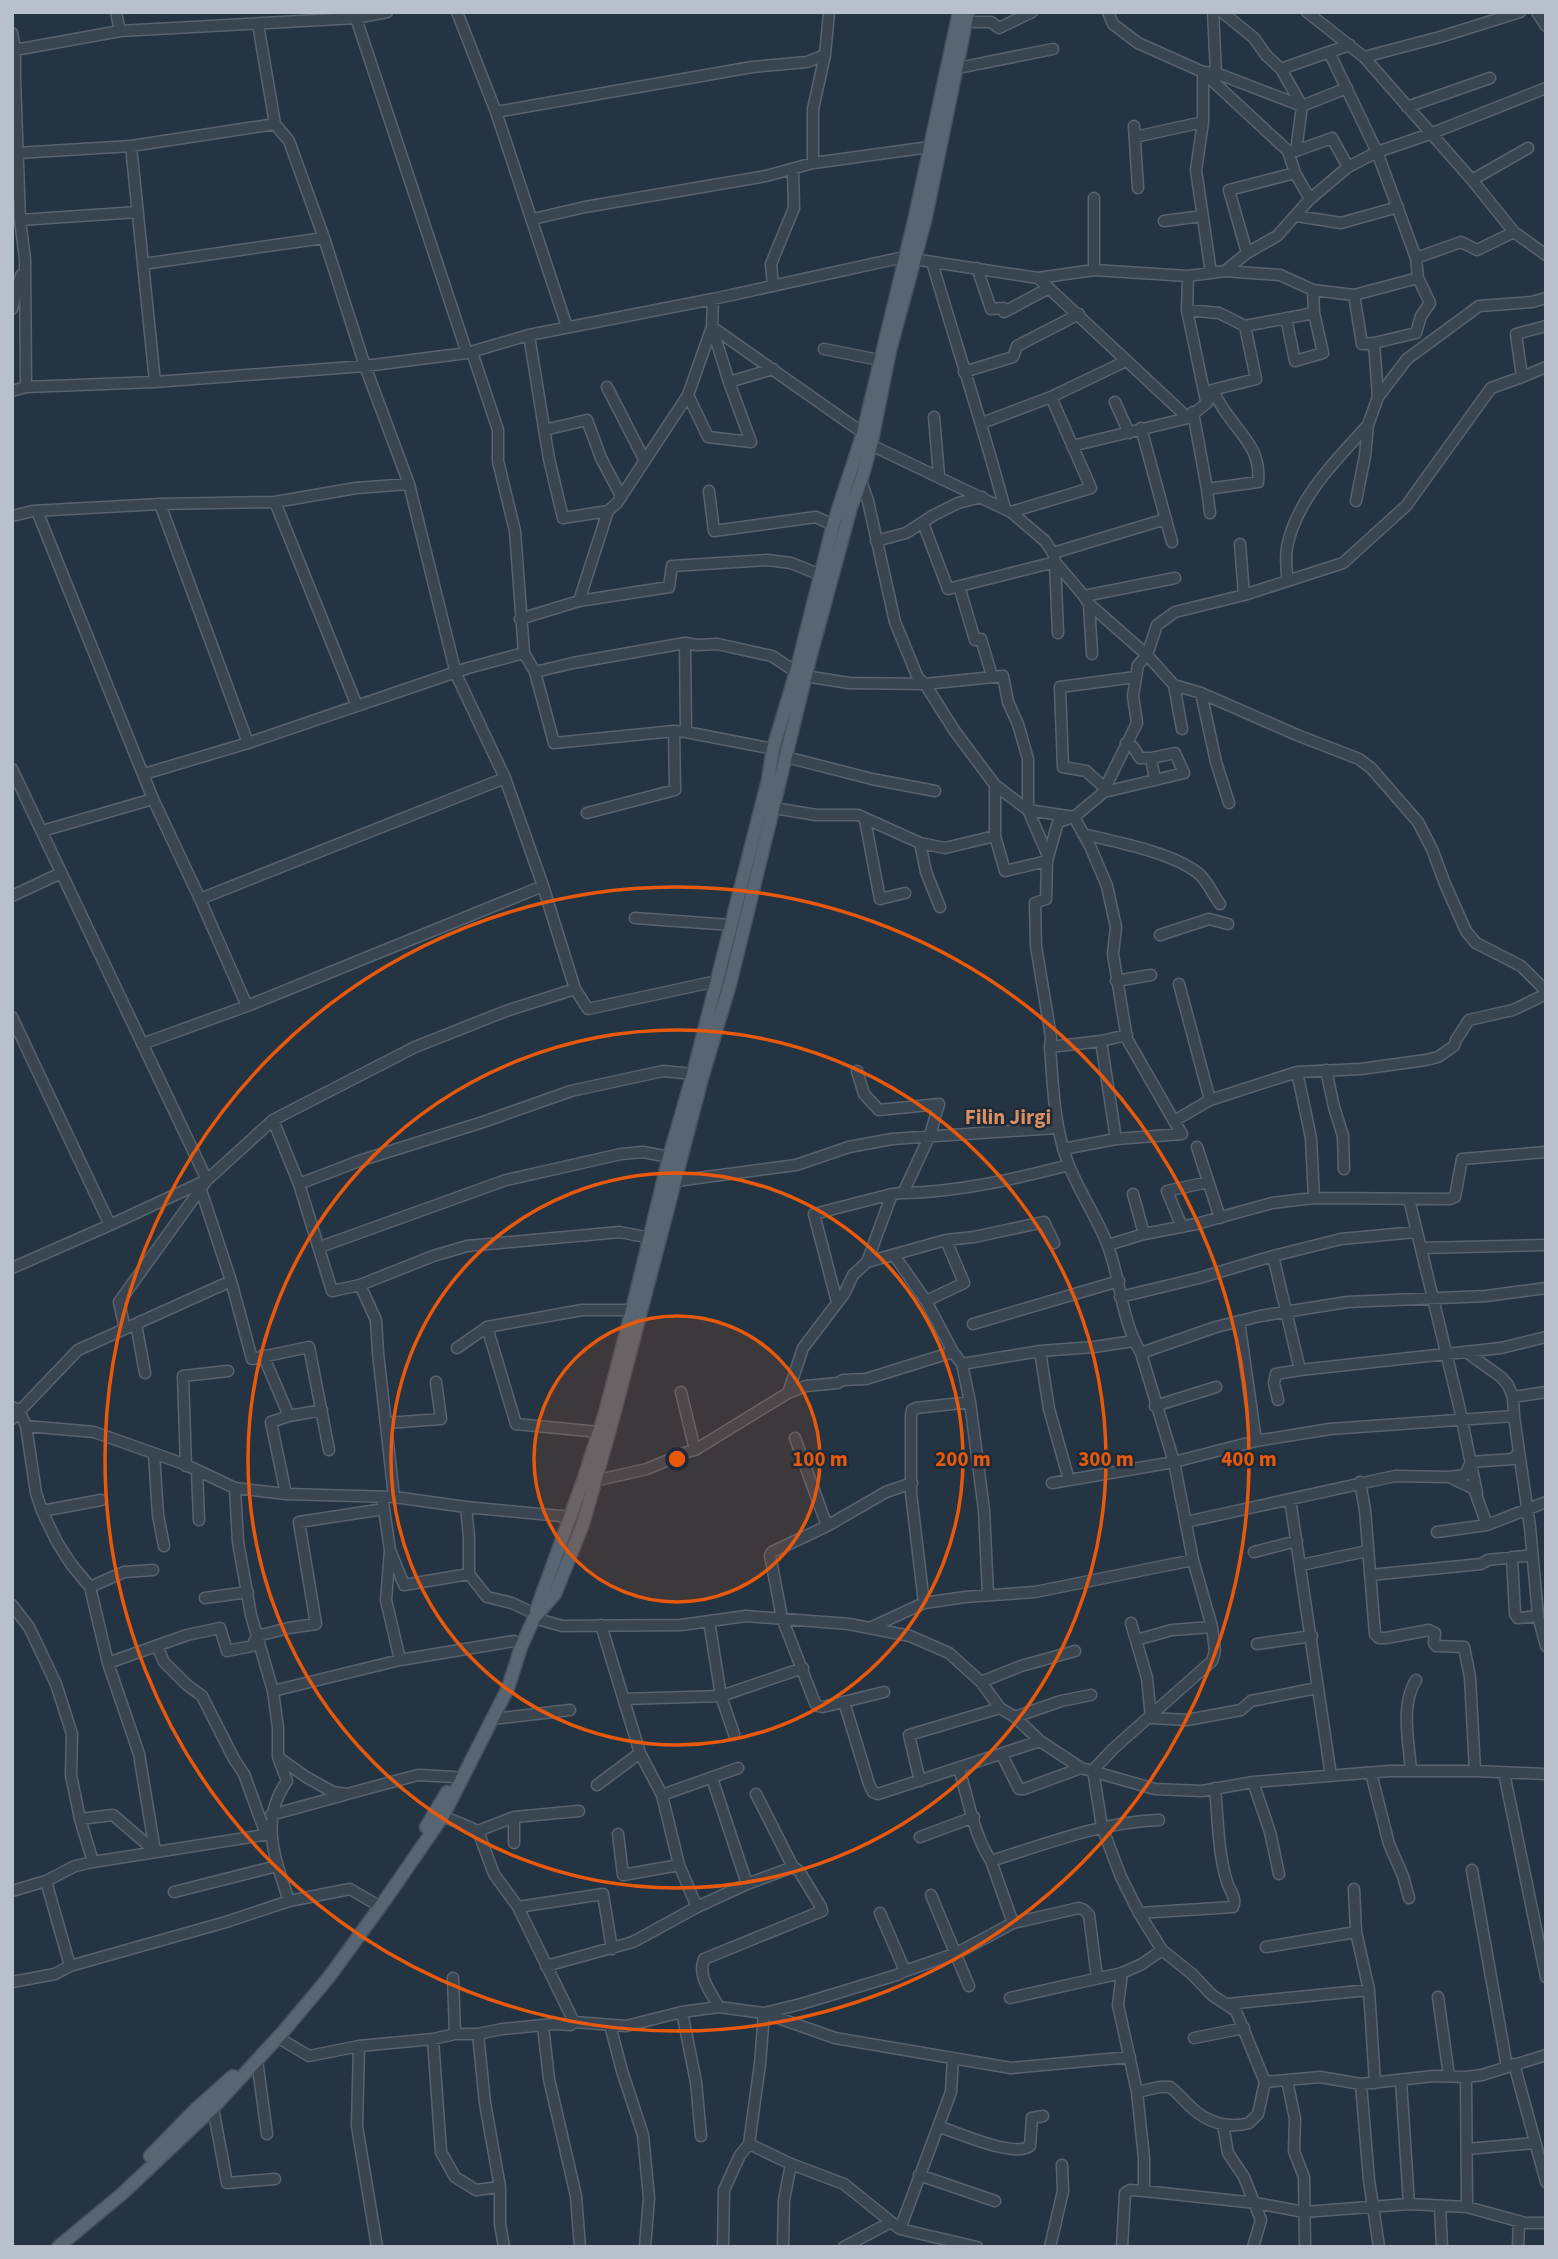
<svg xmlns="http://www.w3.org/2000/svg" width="1558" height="2259" font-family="'Source Sans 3',sans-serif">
	<rect width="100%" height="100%" fill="#253442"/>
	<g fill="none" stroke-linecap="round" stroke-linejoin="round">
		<defs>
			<path id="minor" d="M116 12 120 31
				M354 12 467 353
				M457 12 496 112 752 67 807 62 825 55
				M1108 12 1113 24 1138 43 1203 72 1288 151 1295 173
				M1213 12 1216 73
				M1222 12 1254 38 1266 55 1281 69 1329 52
				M1307 12 1364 57 1472 180 1514 232 1546 255
				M1537 12 1546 26
				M966 22H991L999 28 1032 12
				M258 24 275 124 289 141 324 238 365 366 409 484 456 674 505 778 543 886 575 989
				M12 33 15 50 120 31 356 18 387 12
				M1364 57 1440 37 1520 12
				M958 68 1053 49
				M1281 69 1302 106 1296 151
				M1203 72V122L1196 170 1211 273
				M1203 72 1216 73 1302 106 1347 88
				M12 79H15V50
				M15 79 20 220 25 259 26 387
				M1407 107 1490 78
				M496 112 567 327
				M1134 126 1138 188
				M1135 137 1203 122
				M131 146 155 382
				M1290 151H1296L1332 138 1348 167
				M17 153 131 146 275 124
				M813 163V109L825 55 829 12
				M1472 180 1528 148
				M1297 216 1341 223 1398 207
				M533 219 585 207 766 176 813 163 930 147
				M20 220 138 212
				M1164 221 1202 216
				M1247 253 1229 190 1295 173 1310 199
				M1416 258 1461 242 1477 250 1514 232
				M913 259 1038 278 1094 270 1188 276 1225 271 1280 275 1313 290 1354 295 1418 278 1416 258 1377 152 1329 52 1350 45
				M932 262C956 344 983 426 1005 509
				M143 264 324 238
				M977 268 991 309 1003 308 1004 312 1049 288
				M1094 270V198
				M1225 271 1247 253 1277 236 1310 199 1348 167 1377 152 1430 134 1546 88
				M1188 276 1187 310 1206 401
				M1038 278 1188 418
				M773 286 771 264 794 208 793 170
				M1354 295 1362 344 1374 343 1416 333 1421 316 1430 303 1418 278
				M713 299 712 327 863 433
				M12 309 21 275
				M1187 310 1219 313 1245 326 1314 313 1313 290
				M1286 318 1295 361 1323 353 1314 313
				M529 335 549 459 563 518 608 511
				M1374 343 1378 397
				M824 349 879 360
				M472 352 498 430V461L515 531 524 653
				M964 372 1013 357 1017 346 1079 314
				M1522 377 1546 367
				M607 387 645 461
				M12 391 26 387 155 382 365 366 467 353 529 335 713 299 904 257
				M688 395 708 437 751 442 729 382 773 369
				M1115 402 1129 433
				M1193 412 1207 489
				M934 417 939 476
				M982 423 1051 397 1126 361
				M1141 428 1172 542
				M544 430 587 420 601 458 621 496
				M871 445 1011 512 1045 541 1053 553 1055 562 1084 596 1089 604 1147 655 1174 685 1201 693 1297 735 1359 759 1371 768 1418 822 1432 849 1445 884 1466 931 1476 943 1521 966 1546 991
				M1072 446 1188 418 1207 403 1212 390 1256 379 1245 326
				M861 481 868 501 895 622 918 678 925 684 954 730 995 785 1028 810 1074 817 1090 846 1107 886 1116 927 1113 954 1127 1039 1174 1121
				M709 491 714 531 816 517 833 525
				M1356 501 1365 456 1368 425 1378 397 1407 359 1479 306 1532 302 1546 298
				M275 502 356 488 409 484
				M160 504 248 743
				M37 511 153 799 200 899 247 1006
				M1011 512 1091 488 1051 397
				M1210 513 1207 489 1258 482C1261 451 1244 438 1227 414 1221 406 1217 398 1212 390
				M12 516 33 511 160 504 275 502 357 706
				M923 523 948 589 1055 562 1058 633
				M876 541 906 533 934 515 958 503 982 497
				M1240 544 1244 595
				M1053 553 1166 519
				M1287 580C1287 569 1285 557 1287 547 1297 498 1336 460 1368 425
				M959 586 975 640 981 639 992 676
				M1084 596 1175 578
				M579 601 608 511 617 503 688 395 712 327 729 382
				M1089 604 1092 654
				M520 619 579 601 669 587 672 566 767 560 791 563 821 575
				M685 643 686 732
				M535 672 554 743 674 731 686 732 773 749
				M805 676 849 683 925 684 1003 676 1008 702 1018 724 1028 759V810L1048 856
				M1136 677 1060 687 1063 767 1086 771 1105 788 1137 723 1133 696 1136 677 1138 665 1147 655 1157 625 1175 612 1244 595 1343 563 1406 506 1491 388 1522 377 1516 334 1546 326
				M1174 685 1182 729
				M1201 693 1216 762 1229 803
				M1126 743 1133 747 1140 758H1151L1155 780 1184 773 1175 753 1151 758
				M786 757 872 779 935 791
				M12 769 207 1180 110 1225
				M144 774 248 743 468 668 524 653 535 672 573 663 685 643 697 645 717 644 772 656 796 672
				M995 785V836L1005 871 1047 861
				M1105 788 1104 792 1074 817 1058 822 1047 861 1046 899 1035 903 1036 946 1051 1037 1050 1047C1053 1086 1054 1126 1068 1163 1079 1192 1097 1217 1108 1246 1121 1281 1121 1320 1141 1353L1174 1462 1193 1560 1212 1627 1215 1651 1212 1661 1114 1748 1093 1770 1102 1827 1121 1877 1139 1913 1162 1950 1192 1974 1212 1995 1236 2011 1265 2082 1258 2114 1249 2123C1228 2129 1206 2122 1191 2107 1183 2100 1178 2093 1170 2087H1160L1137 2092 1118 2005 1122 1973 1142 1964 1162 1950
				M1104 792 1155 780
				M774 808 816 815H858L920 843 945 848 995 836
				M587 813 675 790 674 731
				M865 820 880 899 905 893
				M42 831 153 799
				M1083 834C1116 842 1171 852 1198 873 1207 880 1213 895 1220 904
				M920 843 926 872 940 907
				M12 896 61 873
				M200 899 505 778
				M635 918 731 925
				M1160 935 1209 919 1228 924
				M1116 981 1151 975
				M1179 984 1210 1100
				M12 1017 110 1225 12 1268
				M1101 1041 1116 1139
				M142 1044 247 1006 543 886
				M1050 1047 1101 1041 1127 1035
				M1326 1070 1334 1107 1343 1136 1344 1169
				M1297 1072 1311 1138 1314 1198
				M273 1120 299 1184 332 1291 360 1285 376 1320 378 1353 394 1497
				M1197 1147 1220 1218
				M1063 1149 1116 1139 1182 1134 1174 1121 1210 1100 1297 1072 1361 1069 1426 1060 1438 1057 1454 1046 1456 1040 1469 1020 1513 1010 1546 994
				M676 1181 796 1165 849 1147 892 1139 1057 1128
				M299 1184 359 1161 483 1122 571 1091 663 1071 693 1074
				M201 1190 231 1281 252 1359 309 1347 329 1450
				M903 1193C959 1192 1015 1179 1069 1165
				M1133 1194 1144 1234
				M1409 1199 1459 1406 1477 1493
				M1182 1227 1167 1191 1208 1182
				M1108 1245 1144 1234 1196 1224 1272 1203 1314 1198 1450 1199 1455 1197 1462 1159 1546 1152
				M320 1247 506 1180 621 1154 643 1152 669 1157
				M1421 1248 1546 1245
				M894 1255 926 1301 953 1352 962 1364 970 1402 984 1510 988 1595
				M1273 1256 1300 1370 1501 1348 1546 1337
				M867 1262 946 1240 974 1237 1044 1222 1054 1243
				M360 1285 433 1256 467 1246 620 1232 650 1238
				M1120 1297 1199 1278 1273 1256 1341 1239 1416 1232
				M926 1301 964 1283 946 1240
				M837 1302 814 1214 892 1194
				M1239 1321 1256 1441
				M136 1324 145 1373
				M973 1324 1119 1281
				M125 1329 119 1302 207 1180 273 1120 415 1047 506 1011 575 989 588 1009 717 981
				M457 1348 487 1327
				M1040 1351 1049 1409 1069 1480
				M1141 1353 1216 1327 1260 1316 1347 1302 1486 1296 1546 1288
				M263 1355 289 1416
				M962 1364 1040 1351 1094 1347 1133 1341
				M681 1392 695 1450
				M788 1393 806 1386 838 1383 843 1380 866 1379 953 1352
				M1513 1397 1546 1392
				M1278 1400 1274 1383 1276 1374 1300 1370
				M1155 1406 1216 1387
				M12 1407 19 1410 26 1426 94 1432 184 1464 235 1488 286 1494 394 1497 466 1507 571 1517
				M12 1419 78 1350 231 1281
				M387 1423 441 1419 436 1382
				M26 1426 36 1493 42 1511 57 1542 71 1564 90 1587 108 1663 139 1754 155 1851
				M599 1432 516 1424 487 1327 582 1310H632
				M795 1438 827 1526
				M1519 1452 1530 1527 1538 1616 1546 1646
				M154 1454 158 1515 164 1546
				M186 1466 183 1376 228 1371
				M197 1472 199 1520
				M1449 1477 1465 1475 1471 1462 1513 1459 1519 1452 1514 1416 1513 1397 1508 1385 1501 1377 1466 1352
				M594 1481 647 1469 687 1452 695 1450 788 1393 803 1348 844 1294 853 1275 867 1262 892 1194 903 1193 930 1135 939 1104 879 1110 864 1094 857 1071
				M1360 1482 1365 1510 1375 1634 1379 1638H1386L1429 1630 1435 1633 1434 1643 1436 1646 1464 1647 1470 1677 1475 1771
				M1052 1483 1174 1462 1256 1441 1330 1429 1514 1416
				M235 1488 238 1542 251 1615 273 1691 400 1660 514 1641
				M286 1494 271 1422 289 1416 322 1410
				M1290 1499 1331 1776
				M466 1507 469 1537V1574
				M384 1509 390 1550 386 1600 400 1660
				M42 1511 101 1500
				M1186 1522 1395 1476 1449 1477 1474 1489 1487 1525
				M1437 1532 1487 1525 1546 1502
				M390 1550 404 1585 469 1574 487 1597 512 1603 535 1614
				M1254 1552 1297 1541
				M1512 1557 1515 1614 1518 1618 1538 1616
				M1301 1565 1367 1551
				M1370 1575 1481 1564 1488 1560 1532 1555
				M90 1587 124 1572 153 1570
				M205 1598 248 1592
				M924 1603 911 1493V1415L912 1410 916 1408 970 1402
				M12 1605 29 1627 56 1684 72 1734 71 1775 80 1819 93 1862
				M534 1618 562 1626 681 1625 746 1616 849 1624 910 1636 949 1653 981 1682 1000 1708 1015 1717 1040 1741 1081 1768 1155 1789 1202 1791 1253 1782 1390 1771H1475L1546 1774
				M709 1621 721 1696 734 1734
				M1131 1623 1147 1678 1151 1718 1187 1720 1241 1710 1251 1701 1317 1688
				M601 1625 640 1753 662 1795 679 1865 697 1907
				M870 1628 924 1603 965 1597 1035 1592 1193 1560
				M1136 1640 1172 1630 1212 1627
				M1257 1644 1312 1636
				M157 1646 164 1662 187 1685 202 1696 234 1759 244 1774 264 1829 270 1834
				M108 1663 187 1635 220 1628 227 1651 252 1646 257 1636 289 1628 316 1624 299 1522 384 1509 382 1498
				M981 1682 1021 1666 1075 1651
				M273 1691 278 1728V1757L306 1777 333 1792 347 1794 418 1775 455 1777
				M884 1692 823 1707 818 1706 815 1703 782 1618 770 1555 772 1552 827 1526 886 1492 912 1483
				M624 1699 721 1696 803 1668
				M844 1702 869 1784 873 1792 878 1794 1040 1741
				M1015 1717 1061 1701 1091 1695
				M493 1719 570 1710
				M1002 1755 1019 1789H1024L1081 1768
				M278 1757 287 1781C259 1821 275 1858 289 1901
				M959 1769C969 1801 973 1833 991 1861
				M1411 1771C1409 1742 1400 1705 1416 1680
				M1371 1773 1389 1844 1403 1876 1409 1898
				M1504 1773 1546 1977
				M712 1778 747 1884
				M920 1781 909 1735 1000 1708
				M1253 1782 1270 1832 1279 1874
				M597 1785 640 1753
				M756 1794 793 1867
				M662 1795 738 1768
				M271 1815 344 1795
				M443 1816 478 1831 494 1874 518 1907 574 2022
				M514 1817V1843
				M80 1819 113 1815 155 1851
				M478 1831 514 1817 579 1811
				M618 1834 623 1875 679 1865
				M920 1837 974 1817
				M1472 1870 1507 2067
				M46 1881 75 1866 93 1862 270 1834
				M1354 1889 1356 1932 1369 1990 1375 2083
				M12 1891 46 1881 70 1966 226 1922 289 1901 350 1889 374 1903
				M174 1892 277 1866
				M931 1895 969 1986
				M518 1907 603 1894 612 1949
				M880 1913 905 1971
				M1139 1913 1233 1907C1237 1898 1230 1891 1227 1882 1218 1853 1218 1819 1215 1788
				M1013 1923 1079 1908 1084 1910 1089 1915 1097 1978
				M1266 1947 1356 1932
				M546 1966 633 1942 697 1907 747 1884 793 1867 799 1871 821 1907 822 1911 704 1959C697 1975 711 1993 719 2007
				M453 1978 455 2034
				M12 1982 55 1974 70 1966
				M1438 1997 1449 2076
				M1010 1998 1122 1973
				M1227 2004 1369 1990
				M682 2012 696 2082 701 2136
				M610 2025 622 2071 643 2135 649 2198 645 2247
				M543 2026 549 2079 576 2196 580 2247
				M478 2034 485 2103 500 2187V2224L504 2247
				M277 2037 309 2056 359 2046 433 2039 455 2034H478L502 2029 554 2024 571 2025 574 2022 626 2026 682 2012 719 2007 764 2013 801 2004 897 1975 905 1971 957 1953 1013 1923 991 1861C1046 1844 1101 1822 1159 1820
				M1194 2038 1244 2028
				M433 2039 441 2152 455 2177 476 2190 500 2187
				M359 2046 357 2126 377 2247
				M257 2060 267 2134
				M1514 2064 1546 2182
				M1466 2077 1467 2207
				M1287 2080 1295 2119 1294 2151 1304 2177 1305 2247
				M1401 2081 1409 2204
				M1265 2082 1320 2077 1361 2084 1434 2076 1466 2077 1482 2075 1546 2055
				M1361 2084 1369 2180 1379 2247
				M213 2108 227 2183 275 2179
				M1223 2125 1228 2153 1244 2177 1261 2220 1253 2247
				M940 2127C959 2133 1014 2158 1030 2146L1032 2118 1043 2116
				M749 2144 791 2164 844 2184 900 2229 977 2247
				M1467 2149 1534 2143
				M919 2175 995 2201
				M1144 2191 1256 2203 1304 2212 1409 2204 1467 2207 1525 2223H1546
				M1440 2206 1442 2247
				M900 2229 951 2092 953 2058
				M723 2247 724 2190 740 2155 749 2144 760 2064 764 2013 835 2038 1011 2068 1130 2057
				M783 2247 784 2200 791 2164
				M844 2247 891 2222
				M1050 2247 1063 2191 1062 2165
				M1122 2247 1125 2193 1130 2190 1144 2191V2158L1137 2092
				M1518 2247 1519 2221"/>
			<path id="major" d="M536 1611 582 1484 605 1413 632 1310 669 1157 693 1074 768 780 773 749 796 672 833 525 863 433 915 217 959 12
				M426 1827 447 1792
				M150 2156 197 2108 233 2076
				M58 2247 123 2193 213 2108 282 2033 329 1977 385 1900 443 1816 508 1688 521 1647 534 1618 555 1594 583 1524 613 1418 702 1078 730 984 810 658 851 507 861 481 871 445 890 350 925 221 968 12"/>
		</defs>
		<use href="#minor" stroke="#58636f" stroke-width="13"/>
		<use href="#major" stroke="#46515e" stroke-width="15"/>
		<use href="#minor" stroke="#3a4552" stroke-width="10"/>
		<use href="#major" stroke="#586572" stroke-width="12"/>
	</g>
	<circle cx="677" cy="1459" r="143" fill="#e8590c" fill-opacity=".12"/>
	<g fill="none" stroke="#e8590c" stroke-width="3.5">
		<circle cx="677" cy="1459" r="143"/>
		<circle cx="677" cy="1459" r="286"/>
		<circle cx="677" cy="1459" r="429"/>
		<circle cx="677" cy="1459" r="572"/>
	</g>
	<g text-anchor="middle" stroke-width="5" stroke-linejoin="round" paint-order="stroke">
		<g font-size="21" font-weight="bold" fill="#d98e64" stroke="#1e2a37">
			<text x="1008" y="1124">Filin Jirgi</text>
		</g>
	</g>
	<circle cx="677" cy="1459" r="10" fill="#e8590c" stroke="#1e2a37" stroke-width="3.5"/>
	<g font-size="21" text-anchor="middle" font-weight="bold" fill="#e8590c" stroke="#1e2a37" stroke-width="5" stroke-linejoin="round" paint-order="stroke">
		<text x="820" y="1466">100 m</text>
		<text x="963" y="1466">200 m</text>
		<text x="1106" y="1466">300 m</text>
		<text x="1249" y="1466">400 m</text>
	</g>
	<rect width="1558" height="2259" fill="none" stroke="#b7c0cc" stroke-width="28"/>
</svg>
